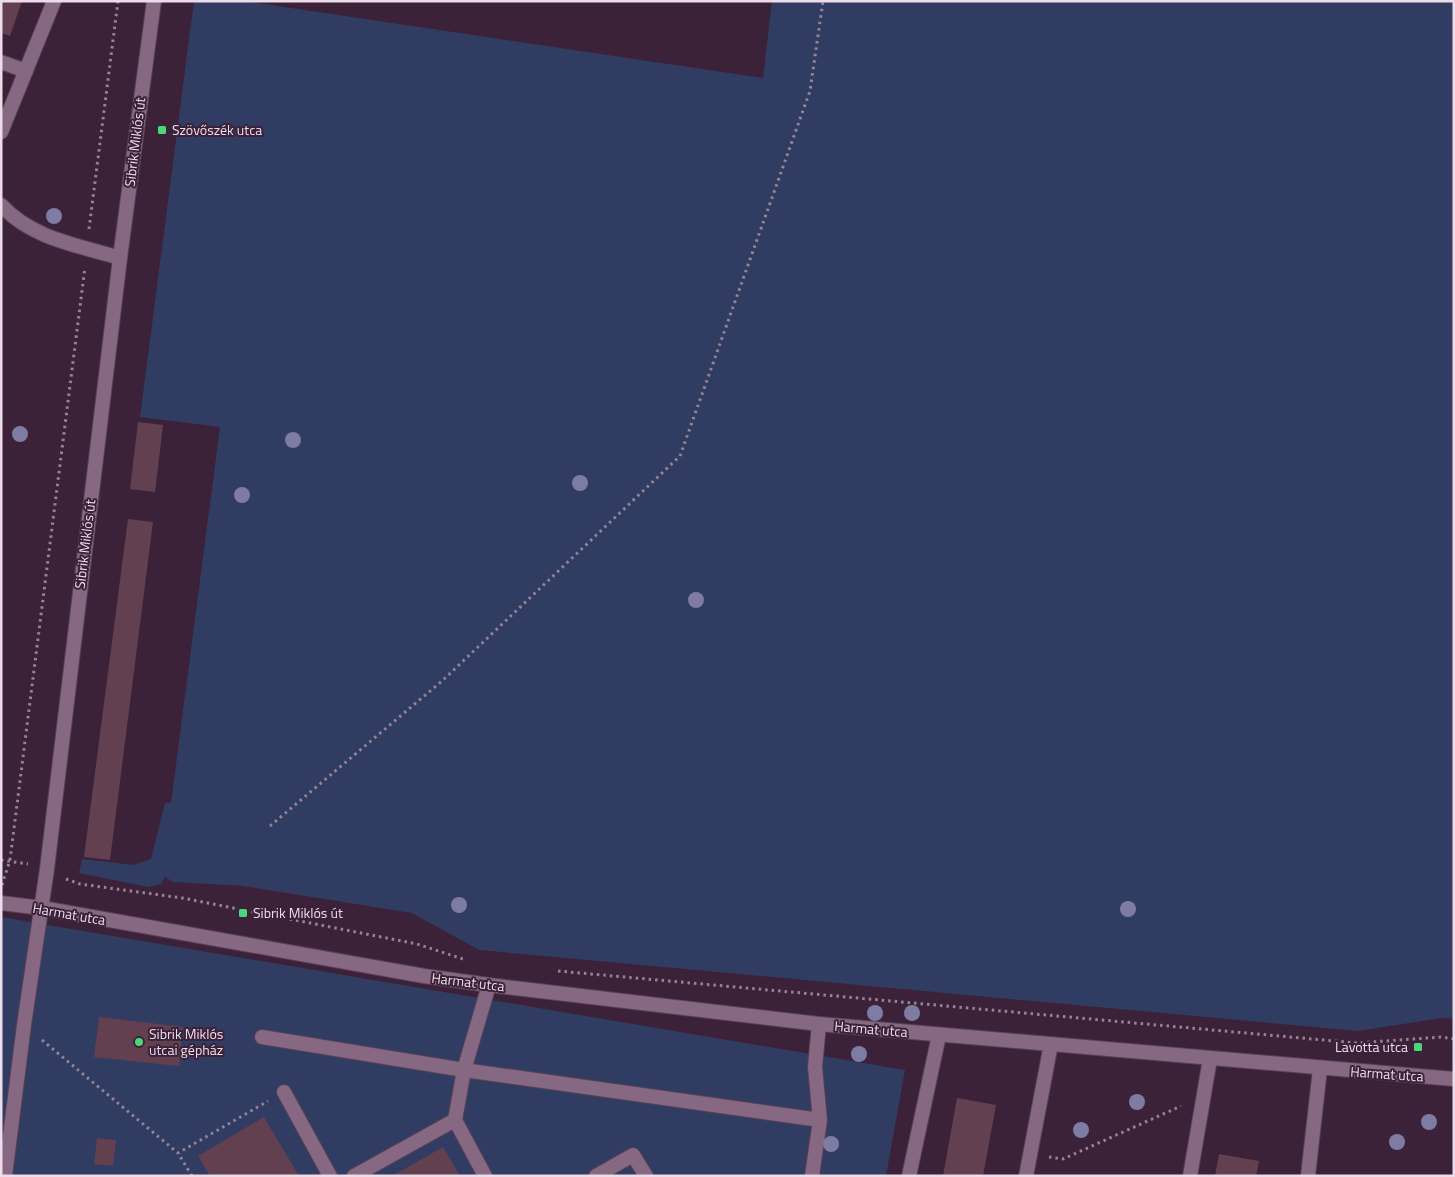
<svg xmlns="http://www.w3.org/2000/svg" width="1455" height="1177" font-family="'Titillium Web',sans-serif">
	<rect width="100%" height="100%" fill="#3b2239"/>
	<path fill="#313c62" d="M194 1H244L763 78 772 1H1454V1019L1442 1018 1358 1031 479 950 412 913 243 886 173 882 165 877 161 884 148 887 79 873 82 859 134 865 151 859 165 803H171L220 427 140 417Z
		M1 917 905 1070 886 1176H1Z"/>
	<path fill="#634050" d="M1 1H22L10 36 1 33Z
		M138 422 163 425 155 492 130 489Z
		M128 519 153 522 110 860 84 857Z
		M99 1017 183 1027 179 1066 94 1057Z
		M957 1098 996 1105 983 1176H943Z
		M264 1117 299 1176H210L198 1156Z
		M97 1138 116 1140 113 1166 94 1164Z
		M443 1147 460 1176H392Z
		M1219 1154 1259 1161 1256 1176H1215Z"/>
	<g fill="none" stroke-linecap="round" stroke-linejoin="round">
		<defs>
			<path id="service" d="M1 62 26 71
				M262 1037 464 1070 820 1120
				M284 1092 330 1176
				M354 1176 455 1120
				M485 1176 455 1120 464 1070 489 985
				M596 1176 633 1155 646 1176
				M812 1176 820 1120 815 1067 819 1024
				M909 1176 939 1035
				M1026 1176 1051 1044
				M1190 1176 1210 1059
				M1308 1176 1320 1069"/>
			<path id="minor" d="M1 132 54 1
				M1 205C32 239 78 245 120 258"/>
			<path id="tertiary" d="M1 903 42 908 424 976 489 985 819 1024 1454 1079
				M5 1176 24 1025 47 869 120 258 154 1"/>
		</defs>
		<use href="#service" stroke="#574154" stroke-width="16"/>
		<use href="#minor" stroke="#574154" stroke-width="16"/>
		<use href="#tertiary" stroke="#574154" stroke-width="16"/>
		<path stroke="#988395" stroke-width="3" stroke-dasharray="2.5 4" stroke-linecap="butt" d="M89 229 118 1
			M270 826 442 681 680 456 810 91 823 1
			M1 860 28 864
			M66 879 80 884 182 898 417 944 466 960
			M2 885 10 860 85 267
			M558 971 1357 1043 1441 1037 1454 1039
			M42 1040 178 1153
			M1049 1157 1063 1159 1181 1106
			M192 1176 178 1153 268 1101"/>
		<use href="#service" stroke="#866882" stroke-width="14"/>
		<use href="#minor" stroke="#866882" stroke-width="14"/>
		<use href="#tertiary" stroke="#866882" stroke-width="14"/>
	</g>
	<g fill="#7f7ca3">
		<circle cx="54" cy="216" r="8"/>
		<circle cx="20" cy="434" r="8"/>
		<circle cx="293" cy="440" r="8"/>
		<circle cx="580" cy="483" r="8"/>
		<circle cx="242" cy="495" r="8"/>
		<circle cx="696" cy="600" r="8"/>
		<circle cx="459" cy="905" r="8"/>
		<circle cx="1128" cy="909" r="8"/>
		<circle cx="875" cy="1013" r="8"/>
		<circle cx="912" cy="1013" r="8"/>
		<circle cx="859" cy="1054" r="8"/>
		<circle cx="1137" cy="1102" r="8"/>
		<circle cx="1429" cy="1122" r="8"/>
		<circle cx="1081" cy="1130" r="8"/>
		<circle cx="1397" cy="1142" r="8"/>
		<circle cx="831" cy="1144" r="8"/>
	</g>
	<g fill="#49d778" stroke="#3b2239" stroke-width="2">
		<rect x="157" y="125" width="10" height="10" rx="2.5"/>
		<rect x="238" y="908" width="10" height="10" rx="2.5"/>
		<circle cx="139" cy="1042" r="5"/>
		<rect x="1413" y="1042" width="10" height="10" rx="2.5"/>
	</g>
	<g text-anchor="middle" stroke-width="4" stroke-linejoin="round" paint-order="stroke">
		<g font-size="14" fill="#eddcea" stroke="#3b2239" text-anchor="start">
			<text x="172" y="135">Szövőszék utca</text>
			<text x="253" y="918">Sibrik Miklós út</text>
			<text x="149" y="1039">Sibrik Miklós<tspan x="149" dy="16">utcai gépház</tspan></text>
			<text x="1408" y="1052" text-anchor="end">Lavotta utca</text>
		</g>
		<g font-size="14" fill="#eddcea" stroke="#3b2239">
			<text transform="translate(135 142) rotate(-83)" y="5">Sibrik Miklós út</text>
			<text transform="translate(85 544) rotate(-83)" y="5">Sibrik Miklós út</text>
			<text transform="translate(69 914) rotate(10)" y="5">Harmat utca</text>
			<text transform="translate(468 982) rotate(7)" y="5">Harmat utca</text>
			<text transform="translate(871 1029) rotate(5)" y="5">Harmat utca</text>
			<text transform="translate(1387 1074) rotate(4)" y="5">Harmat utca</text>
		</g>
	</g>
	<rect width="1455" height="1177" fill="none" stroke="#eddcea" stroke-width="5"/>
</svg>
